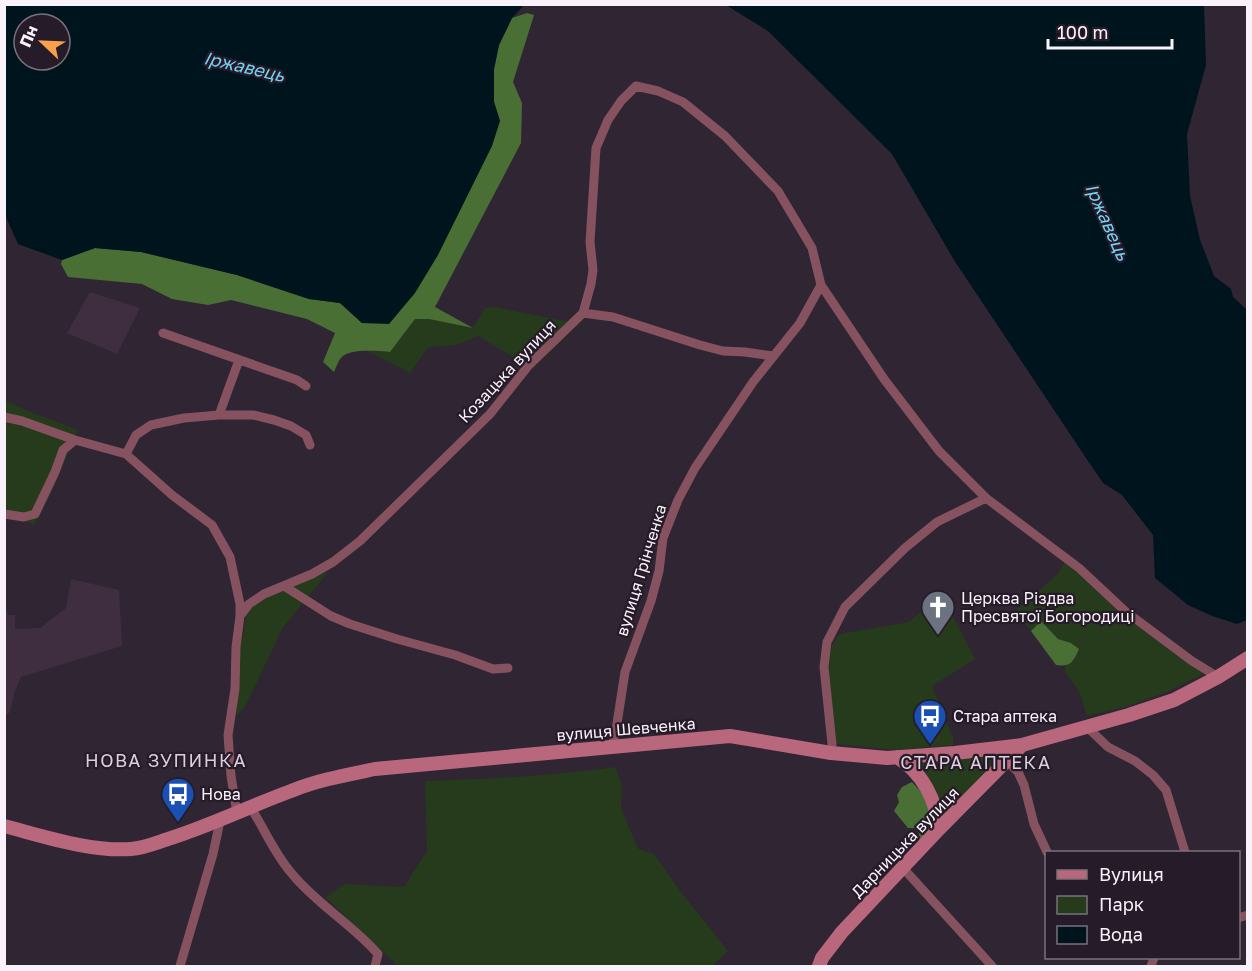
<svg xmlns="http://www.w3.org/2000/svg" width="1252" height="971" font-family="'Golos Text',sans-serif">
	<rect width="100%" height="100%" fill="#302532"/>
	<path fill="#3e2e40" d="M90 292 140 308 117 354 67 333Z
		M71 579 119 590 122 646 21 677 15 691 10 712 5 716V603L8 615H15V629L40 628 66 608Z"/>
	<path fill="#263b1b" d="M495 307 579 324 531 370 520 361 478 336 457 345 428 347 410 373 368 351 390 352 415 319H429L473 328 485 308Z
		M4 400 33 413 78 430C64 462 52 495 34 525L22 520 5 517Z
		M1065 561 1121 614 1191 665 1205 673 1167 692 1128 706 1087 716 1079 691 1065 672V666L1072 662 1074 659 1071 643 1058 639 1041 621 1031 631 1016 610 1058 574Z
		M328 572 282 629 245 707 236 716 240 650 247 612 268 594 298 585 313 577Z
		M941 594 975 659 932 686 953 738V745L897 750 837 744C834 721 823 661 834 642 835 640 838 636 840 634L909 622Z
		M1012 751 944 818 910 761Z
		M615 767 622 785 621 808 638 849 654 854 681 892 728 951 712 966H398L325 897 345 884 404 887 427 851 425 781C489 779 552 776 615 767Z"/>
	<path fill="#496f34" d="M527 13 534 15 513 82 522 103 521 143 435 307 473 328 429 319H415L390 352C378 351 348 348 341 358 338 361 336 368 334 372L323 362 335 333 307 319 231 300 208 305 172 299 142 284 68 277 61 264 62 260 95 248 141 252 237 275 309 299 340 303 362 323 500 121 494 102V69L499 45 512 18Z
		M1041 621 1058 639 1071 643 1079 649C1073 662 1071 667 1056 665L1031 631Z
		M912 782 922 793 933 821 927 833 919 840V833L915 828H908L894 811 899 802 897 795 902 787Z"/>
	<path fill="#00141d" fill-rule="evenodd" d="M4 5 5 4 524 5 512 18 499 45 494 69V102L500 121 492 146 438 255 415 293 389 324 362 323 340 303 309 299 237 275 141 252 95 248 62 260 18 244 5 215ZM24 24H60V60H24Z
		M726 5H1204L1206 65 1187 134 1190 196 1200 240 1214 276 1231 289 1233 297 1247 310V620L1237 624 1212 616 1188 605 1155 578 1153 535 1122 495 1103 483 1084 455 954 260 892 154 768 31Z"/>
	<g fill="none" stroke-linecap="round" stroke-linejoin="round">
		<path stroke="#86525f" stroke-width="9" d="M583 313 613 317 700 345 723 351 745 352 773 356
			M163 333 297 380 306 386
			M219 415 239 360
			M4 417 22 421 75 440 126 454 136 435 151 425 184 418 219 415H253L274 420 291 426 306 435 310 445
			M126 454 172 495 212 525 230 557 240 604V616
			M4 514 24 517 35 514 55 472 63 450 75 440
			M284 586 331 616 350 624 397 639 455 655 493 669 508 668
			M1087 727 1108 747 1135 761 1153 775 1166 790 1185 852
			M612 747 616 730 625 672 651 601 659 571 663 538 678 500 695 468 753 382 800 323 821 285
			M831 753 832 744 824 667 827 642 845 607 905 548 937 522 986 498
			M1007 761 1018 772 1024 785 1034 824 1047 852
			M251 808C265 830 275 855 293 875 318 905 353 925 378 954L375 966
			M237 813 231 776 228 735 235 689 236 647 240 616 249 604 264 594 312 574 333 562 360 541 490 414 529 365 583 313 591 284 593 270 590 242 596 148 608 120 621 101 636 86 658 91 683 102 725 136 778 191 812 248 821 285 884 379 939 451 986 498 1079 568 1125 611 1192 661 1218 677
			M903 868 992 966
			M1238 918 1248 915
			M180 966 213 854 220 821
			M1151 966 1154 958"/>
		<path stroke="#b9677d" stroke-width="14" d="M897 757C923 773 936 800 939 829
			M4 826C43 836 91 852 131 849 145 848 158 842 171 838 212 825 250 806 291 791 318 780 346 775 375 769L730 736 831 753 887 758 955 753 1022 745 1129 715 1174 700 1218 677 1248 658
			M819 966 822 958 842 932 939 829 1022 745"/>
	</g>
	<defs>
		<symbol id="church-pin" viewBox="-11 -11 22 30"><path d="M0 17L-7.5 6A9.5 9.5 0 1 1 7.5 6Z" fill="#6b7280" stroke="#261b28"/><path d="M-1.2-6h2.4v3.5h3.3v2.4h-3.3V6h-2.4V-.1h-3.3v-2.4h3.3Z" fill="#fff"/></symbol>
		<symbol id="bus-pin" viewBox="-11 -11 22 30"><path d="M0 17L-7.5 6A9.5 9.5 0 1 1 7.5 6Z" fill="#1a4fb4" stroke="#261b28"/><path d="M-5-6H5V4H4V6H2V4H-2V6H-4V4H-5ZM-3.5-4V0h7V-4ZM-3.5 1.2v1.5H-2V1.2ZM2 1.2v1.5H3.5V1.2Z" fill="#fff"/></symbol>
	</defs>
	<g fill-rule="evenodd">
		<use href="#church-pin" x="919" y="588" width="38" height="52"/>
		<use href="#bus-pin" x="911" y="697" width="38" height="52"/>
		<use href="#bus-pin" x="159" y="775" width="38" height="52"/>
	</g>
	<g text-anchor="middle" stroke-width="4.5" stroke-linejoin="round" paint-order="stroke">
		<g font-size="16" fill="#faf2fb" stroke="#261b28">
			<text transform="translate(507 371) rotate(-47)" y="6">Козацька вулиця</text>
			<text transform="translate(641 570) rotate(-73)" y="6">вулиця Грінченка</text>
			<text transform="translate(626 729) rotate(-5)" y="6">вулиця Шевченка</text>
			<text transform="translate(905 842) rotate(-46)" y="6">Дарницька вулиця</text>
		</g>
		<g font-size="16" fill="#faf2fb" stroke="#261b28" text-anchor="start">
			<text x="961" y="604">Церква Різдва<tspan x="961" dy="18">Пресвятої Богородиці</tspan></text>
			<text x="953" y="722">Стара аптека</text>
			<text x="201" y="800">Нова</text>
		</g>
		<g font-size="18" font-style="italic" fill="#74d3f4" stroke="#261b28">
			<text transform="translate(244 67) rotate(13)" y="6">Іржавець</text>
			<text transform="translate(1107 222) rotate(66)" y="6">Іржавець</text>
		</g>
		<g font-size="18" letter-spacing="1.5" fill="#dccede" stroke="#261b28">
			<text x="166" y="767">НОВА ЗУПИНКА</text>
			<text x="976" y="769">СТАРА АПТЕКА</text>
		</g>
	</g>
	<rect width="1252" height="971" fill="none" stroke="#faf2fb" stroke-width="12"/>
	<rect x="1045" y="851" width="195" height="108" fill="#261b28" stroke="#7b717c" stroke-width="1.5"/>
	<rect x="1057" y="870" width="30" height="9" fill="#b9677d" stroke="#7b717c" stroke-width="1.5"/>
	<text x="1099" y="881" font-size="18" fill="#faf2fb">Вулиця</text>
	<rect x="1057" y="896" width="30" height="18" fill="#263b1b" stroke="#7b717c" stroke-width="1.5"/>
	<text x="1099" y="911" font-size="18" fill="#faf2fb">Парк</text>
	<rect x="1057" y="926" width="30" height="18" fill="#00141d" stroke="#7b717c" stroke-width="1.5"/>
	<text x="1099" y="941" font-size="18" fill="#faf2fb">Вода</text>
	<g transform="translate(42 42) rotate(293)"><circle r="28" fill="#261b28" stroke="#7b717c" stroke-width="1.5"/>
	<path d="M0-4.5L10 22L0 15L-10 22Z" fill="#f9a04c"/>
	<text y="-9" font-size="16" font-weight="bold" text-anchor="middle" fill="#faf2fb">Пн</text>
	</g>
	<path d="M1048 39v9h124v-9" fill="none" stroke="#faf2fb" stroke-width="3"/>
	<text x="1057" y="39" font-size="18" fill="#faf2fb" stroke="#261b28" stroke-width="4.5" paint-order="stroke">100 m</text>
</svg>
